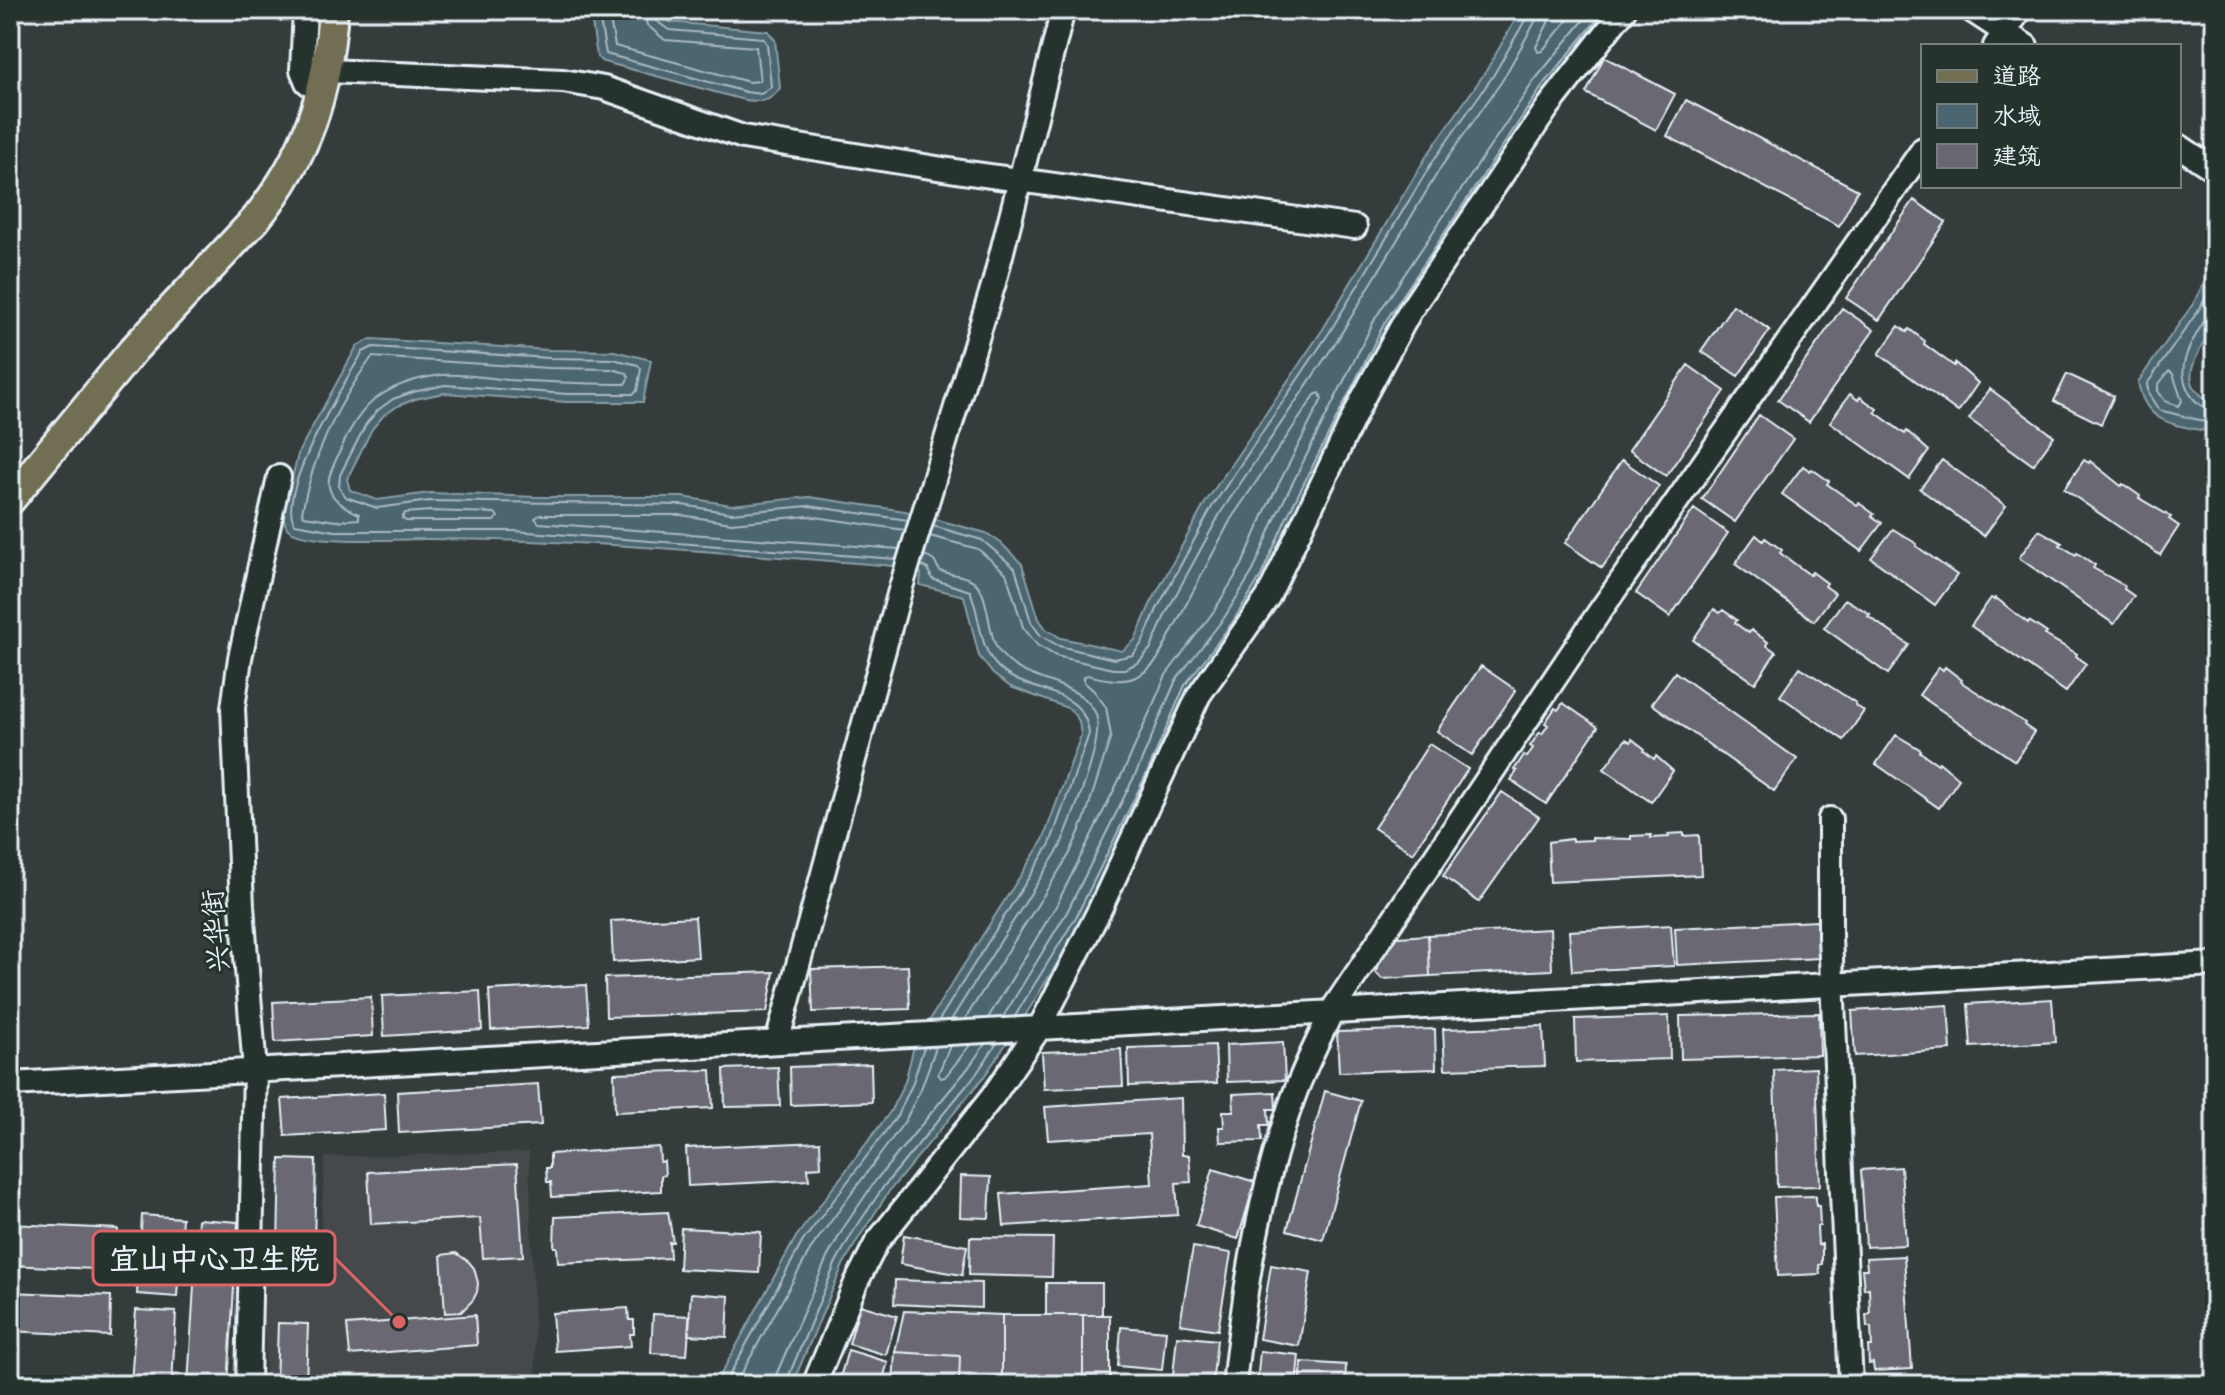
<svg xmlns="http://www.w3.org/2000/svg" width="2225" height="1395" font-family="Caveat,'LXGW WenKai TC',sans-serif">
	<rect width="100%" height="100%" fill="#343d3b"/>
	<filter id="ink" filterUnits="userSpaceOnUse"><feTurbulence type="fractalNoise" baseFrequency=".0125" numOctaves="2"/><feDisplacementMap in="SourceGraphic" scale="16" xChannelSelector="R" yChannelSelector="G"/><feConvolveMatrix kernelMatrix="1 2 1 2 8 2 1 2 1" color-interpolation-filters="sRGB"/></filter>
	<g filter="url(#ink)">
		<path fill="#444a4c" d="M529 1152 536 1385H266L262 1257 319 1258 325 1157Z"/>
		<path fill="#4c6671" stroke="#8a9ea7" stroke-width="2" d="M590 10H660L661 15 670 22 768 31 775 40 780 88C770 103 761 102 744 100L601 61 597 56Z
			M1521 10H1616L1548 91 1277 562 1083 921 1028 1011 984 1077 890 1190 860 1236 843 1265 792 1385H715L796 1237 890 1112 905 1082 913 1050 939 1004 1043 840 1081 735 1079 721 1070 709 1011 687 993 674 979 656 964 596 920 585 921 573 892 566C737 554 582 539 426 539 399 539 307 545 288 529 284 525 284 518 283 512L299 451 357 346 371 339 550 350 614 351 651 360 643 402H567L444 393 415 399 398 406 384 415 372 429 347 479 350 490 377 500 430 493 537 497H683L731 505 809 497 905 511 986 533 1001 543 1022 564 1039 619 1046 629 1061 638 1122 651 1135 640 1150 605 1205 503 1323 329 1426 157 1486 71Z
			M2215 261C2215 279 2219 302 2215 318 2207 348 2166 382 2215 403V433C2177 424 2146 427 2138 382L2193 304Z"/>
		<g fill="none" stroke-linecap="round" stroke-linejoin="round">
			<path stroke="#aab9c2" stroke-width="2" d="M598 10 606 54 746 92 761 94 771 87 767 44 763 38 669 30 655 20 653 10
				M608 10 615 46 749 82 760 81 756 47 665 40 647 25 643 10
				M1550 10 1548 23 1536 47 1538 52 1542 51 1576 10
				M2215 280 2200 308 2147 384 2149 395 2159 410 2215 424
				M2215 316 2209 317 2204 321C2198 332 2190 344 2186 356 2178 379 2190 407 2215 410
				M372 357 549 368 611 369 627 373 629 377 625 384C586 384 547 382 508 380 487 378 462 373 441 375 418 378 391 386 373 401 353 418 342 446 332 469 321 493 339 505 359 514V519L336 521 304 516 302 512C313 456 338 403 372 357Z
				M2169 371 2173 374 2182 401 2179 406 2165 401 2158 391V385Z
				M430 511 495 513 498 517 494 521H406L402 518 405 513Z
				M933 526 982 540 1015 568 1031 622 1041 636 1059 646 1114 659 1133 655 1142 643 1157 609 1212 507 1329 333 1433 161 1493 76 1527 17 1528 10
				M930 536 978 549 1006 573 1023 627 1037 645 1056 656 1113 669H1125L1139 662 1151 648 1166 613 1221 512 1338 339 1441 167 1502 81 1535 22 1538 10
				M899 549 539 523 535 518 540 515H681L731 523 808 516 905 530
				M924 555 934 561 940 571C950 574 961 575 970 579 991 588 986 634 999 651 1013 671 1035 676 1056 684 1073 691 1086 695 1095 712 1107 737 1071 820 1060 847L951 1020
				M896 559 514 531H335L295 524C274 495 346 380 363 352L373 347 549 358 613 359 638 365 641 369 637 391 633 394H567L445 385 413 392 393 399 378 410 366 424 340 475 339 487 346 497 377 508 430 501 682 505 731 513 809 506 908 520
				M921 565 928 569 932 579 970 591C981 616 978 647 998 667 1028 697 1084 684 1089 734L1050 844 939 1020
				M1015 1016 1076 917 1147 773 1185 685 1232 623 1261 576 1286 519 1385 322 1542 87 1605 10
				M1003 1017 1067 912 1138 769 1176 680 1224 618 1253 571 1277 514 1376 317 1534 81 1592 10
				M965 1019 1069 855 1084 821 1111 736 1106 707 1094 691 1084 682V677L1087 675C1118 682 1135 686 1157 660L1231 519 1315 395 1320 393 1322 399 1266 509 1242 565 1214 611 1166 675 1127 764 1056 906 988 1018
				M950 1046 938 1074 941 1078 945 1077 970 1045
				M724 1385 803 1241 897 1116 912 1085 924 1047
				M735 1385 812 1247 905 1121 921 1089 936 1047
				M775 1385 776 1375 827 1258 844 1227 876 1180 969 1067 985 1044
				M785 1385 836 1262 853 1232 884 1186 977 1073 997 1043"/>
		</g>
		<path fill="#6a6772" stroke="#e8f1f8" stroke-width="2" d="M1604 57 1675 94 1656 130 1586 93Z
			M1686 100 1858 190 1839 226 1667 136Z
			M1914 200 1946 222 1879 320 1846 298Z
			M1733 305 1770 330 1738 376 1701 351Z
			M1842 308 1874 330 1809 422 1778 400Z
			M1899 326 1907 332 1909 329 1925 341 1924 344 1954 366 1955 363 1978 383 1958 412 1879 354Z
			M1688 365 1725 391 1666 476 1629 450Z
			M2067 374 2114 396 2101 424 2054 401Z
			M1990 389 2054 436 2033 465 1969 419Z
			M1850 394 1858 400 1860 397 1877 409 1875 412 1905 434 1907 431 1929 451 1909 479 1830 422Z
			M1759 415 1793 439 1735 522 1702 499Z
			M1622 460 1659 486 1602 568 1565 543Z
			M1942 460 2006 506 1984 536 1920 489Z
			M2084 460 2089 463 2090 461 2121 486 2123 484 2140 496 2139 498 2171 517 2169 519 2179 526 2160 555 2064 489Z
			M1803 466 1810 471 1812 469 1829 481 1827 484 1857 505 1859 503 1874 514 1872 516 1882 523 1861 551 1782 494Z
			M1694 509 1728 533 1670 617 1636 593Z
			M1893 529 1917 544 1916 546 1957 575 1935 605 1871 558Z
			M2039 530 2062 543 2060 545 2076 555 2077 553 2095 565 2093 568 2125 586 2124 589 2134 596 2114 624 2019 558Z
			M1756 535 1763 541 1765 538 1782 550 1780 553 1810 575 1812 572 1827 583 1825 586 1835 593 1814 621 1735 564Z
			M1991 598 1995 600 1996 598 2028 623 2029 621 2047 633 2045 635 2077 654 2076 656 2086 664 2066 692 1971 626Z
			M1845 599 1870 614 1868 616 1909 645 1888 674 1824 628Z
			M1714 609 1720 613 1723 610 1737 620 1735 623 1749 633 1751 630 1768 642 1766 645 1776 652 1755 683 1693 640Z
			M1481 666 1516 690 1472 755 1437 731Z
			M1800 667 1856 703 1855 705 1864 711 1844 740 1780 696Z
			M1939 667 1943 670 1945 667 1962 680 1961 682 2025 723 2024 725 2034 732 2015 761 1919 695Z
			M1675 672 1797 759 1774 791 1652 704Z
			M1563 703 1598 727 1546 804 1511 780 1517 771 1514 770 1524 755 1527 757 1533 748 1530 746 1540 732 1542 734 1548 725 1545 723 1555 708 1558 710Z
			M1896 735 1921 750 1920 752 1938 764 1939 762 1959 779 1939 808 1876 764Z
			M1626 739 1631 742 1632 739 1645 749 1644 751 1654 759 1656 756 1673 771 1651 802 1604 769Z
			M1429 744 1468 769 1413 853 1374 828Z
			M1502 792 1539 817 1479 902 1443 876Z
			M1684 833V836L1699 835 1701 875 1550 882 1548 842 1572 839V841L1592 840V838L1631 839V836L1651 835V838L1669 837 1668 834Z
			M695 917 698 957 613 962 611 921Z
			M1817 921 1819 958 1677 965 1675 928Z
			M1671 925 1674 966 1572 971 1569 931Z
			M1550 929 1552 970 1430 976 1428 935Z
			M1428 935 1430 976 1382 979 1376 973 1378 964 1398 937Z
			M908 966 910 1009 813 1012 811 969Z
			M774 972 767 1012 606 1017 605 978Z
			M586 985 589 1025 491 1030 489 990Z
			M480 991 482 1030 384 1036 382 996Z
			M371 997 373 1036 275 1042 273 1002Z
			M2052 999 2055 1042 1971 1047 1968 1004Z
			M1948 1005 1951 1050 1855 1056 1852 1011Z
			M1819 1013 1820 1055 1681 1059 1680 1016Z
			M1669 1016 1670 1059 1576 1062 1575 1019Z
			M1543 1026 1545 1066 1445 1069 1443 1029Z
			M1435 1029 1436 1069 1339 1072 1337 1032Z
			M1283 1042 1285 1080 1227 1082 1226 1045Z
			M1215 1045 1217 1083 1129 1086 1128 1048Z
			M1121 1049 1123 1086 1044 1089 1042 1052Z
			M871 1064 872 1102 791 1105 790 1067Z
			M778 1067 780 1106 725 1107 724 1069Z
			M1816 1068 1820 1186 1777 1187 1774 1070Z
			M711 1070 713 1108 615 1112 614 1073Z
			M538 1084 541 1125 399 1133 397 1092Z
			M1325 1091 1361 1101 1323 1240 1287 1230Z
			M1275 1092 1276 1109H1268L1269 1125H1261L1262 1141 1220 1142 1219 1127H1224L1223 1111H1234L1233 1094Z
			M384 1093 386 1130 285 1136 282 1099Z
			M1181 1098 1182 1155H1189L1191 1182 1176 1183 1178 1215 1004 1226 1001 1194 1152 1184 1149 1134 1048 1140 1045 1107Z
			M820 1142 821 1167 808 1168 809 1180 688 1186 686 1148Z
			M659 1147 660 1162 664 1161 665 1175 661 1176V1191L552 1197 551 1182H547L546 1168H550V1154Z
			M280 1159 316 1160 314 1246 278 1245Z
			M517 1164 523 1256 483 1258 480 1218 371 1224 368 1172Z
			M1901 1167 1906 1245 1866 1247 1861 1170Z
			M1213 1169 1255 1182 1238 1239 1196 1226Z
			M961 1176 991 1177 989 1218 960 1217Z
			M1816 1196V1206H1819L1820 1226H1817L1818 1245 1822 1244V1264L1819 1265 1820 1274 1778 1276 1774 1197Z
			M668 1212 673 1242H669L670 1258 558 1263 557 1247H554L555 1217Z
			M142 1215 182 1218 177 1297 137 1294Z
			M198 1219 238 1222 228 1385H188Z
			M10 1224 118 1229 117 1270 10 1265Z
			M681 1228 761 1232 759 1273 679 1269Z
			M904 1235 967 1246 962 1275 900 1264Z
			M970 1237 1053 1238 1052 1277 969 1275Z
			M1193 1247 1231 1253 1218 1330 1180 1324Z
			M456 1253 469 1262 474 1268 478 1283 477 1292 473 1300 461 1312 445 1313 441 1255Z
			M1904 1256 1912 1369 1874 1371 1873 1363 1869 1364 1868 1346H1872L1871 1327H1867L1866 1315 1870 1314 1869 1288 1864 1289 1862 1269H1867L1866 1258Z
			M1271 1265 1311 1272 1299 1346 1259 1339Z
			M895 1280 981 1283V1308L894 1304Z
			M1046 1283H1102V1315H1046Z
			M10 1292 111 1296 110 1336 10 1331Z
			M691 1293 729 1296 727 1337 688 1335Z
			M860 1305 897 1316 886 1355 849 1344Z
			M628 1308 629 1320H634V1334H630L631 1346 555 1351 552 1313Z
			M136 1310 176 1312 172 1385H131Z
			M904 1311 1002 1315V1385H959L960 1356 895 1352Z
			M653 1314 690 1316 687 1355 651 1353Z
			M475 1315 477 1345 350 1355 347 1325Z
			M1002 1315H1083V1385H1002Z
			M1083 1315H1110V1385H1083Z
			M278 1323 308 1324 306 1385H276Z
			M1121 1327 1166 1331 1162 1370 1118 1366Z
			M1177 1336 1217 1340 1212 1385H1172Z
			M848 1350 888 1362 881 1385H838Z
			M1260 1351 1299 1355 1296 1385H1257Z
			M895 1352 960 1356 959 1385H893Z
			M1302 1362 1346 1365 1345 1385H1300Z
			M640 1377 683 1380V1385H640Z"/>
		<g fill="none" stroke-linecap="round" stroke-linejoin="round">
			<defs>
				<path id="minor" d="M305 10 302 70 307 82 322 94
					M1971 10 2026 46
					M1995 46 2020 10
					M327 71 563 81 604 88 743 137 962 172 1355 227
					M2179 146 2215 170
					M1830 819V937L1851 1385
					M777 1042 901 587 994 283 1063 10
					M10 1084 2215 964
					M248 1385 255 1071 242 906 233 708 240 658 279 477
					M814 1385 856 1283 877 1242 993 1096 1040 1027 1100 909 1199 695 1268 597 1363 398 1410 311 1548 107 1624 10
					M1234 1385C1244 1291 1259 1194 1291 1104 1302 1071 1318 1041 1333 1009L1598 614 1923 149"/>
				<path id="major" d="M10 500 134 349 256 219C308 154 327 93 333 10"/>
			</defs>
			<use href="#minor" stroke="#e8f1f8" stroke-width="28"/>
			<use href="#major" stroke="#e8f1f8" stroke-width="34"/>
			<use href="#minor" stroke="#26332d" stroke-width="22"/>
			<use href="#major" stroke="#726e52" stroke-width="28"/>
		</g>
	</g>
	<g text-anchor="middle" stroke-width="6" stroke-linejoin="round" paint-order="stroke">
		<g font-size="28" fill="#e8f1f8" stroke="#26332d">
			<text transform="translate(215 931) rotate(-95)" y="10">兴华街</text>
		</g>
	</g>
	<path fill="none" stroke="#db6466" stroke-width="3" d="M399 1322L335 1258"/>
	<circle fill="#db6466" stroke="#26332d" stroke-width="3" cx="399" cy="1322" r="8"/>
	<rect fill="#26332d" stroke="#db6466" stroke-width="3" x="93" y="1231" width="242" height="54" rx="8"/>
	<g font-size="30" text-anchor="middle" font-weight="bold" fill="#e8f1f8">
		<text x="214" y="1269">宜山中心卫生院</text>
	</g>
	<rect width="2225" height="1395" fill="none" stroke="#26332d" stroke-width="40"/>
	<rect x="20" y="20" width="2185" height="1355" fill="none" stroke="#e8f1f8" stroke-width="3" filter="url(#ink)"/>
	<rect x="1921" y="44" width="260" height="144" fill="#26332d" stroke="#747f7e" stroke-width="2"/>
	<rect x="1937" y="70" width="40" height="12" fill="#726e52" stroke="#747f7e" stroke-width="2"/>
	<text x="1993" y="84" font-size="24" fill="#e8f1f8">道路</text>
	<rect x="1937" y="104" width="40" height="24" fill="#4c6671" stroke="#747f7e" stroke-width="2"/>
	<text x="1993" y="124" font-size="24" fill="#e8f1f8">水域</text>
	<rect x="1937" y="144" width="40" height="24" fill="#6a6772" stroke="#747f7e" stroke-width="2"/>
	<text x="1993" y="164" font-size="24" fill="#e8f1f8">建筑</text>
</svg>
